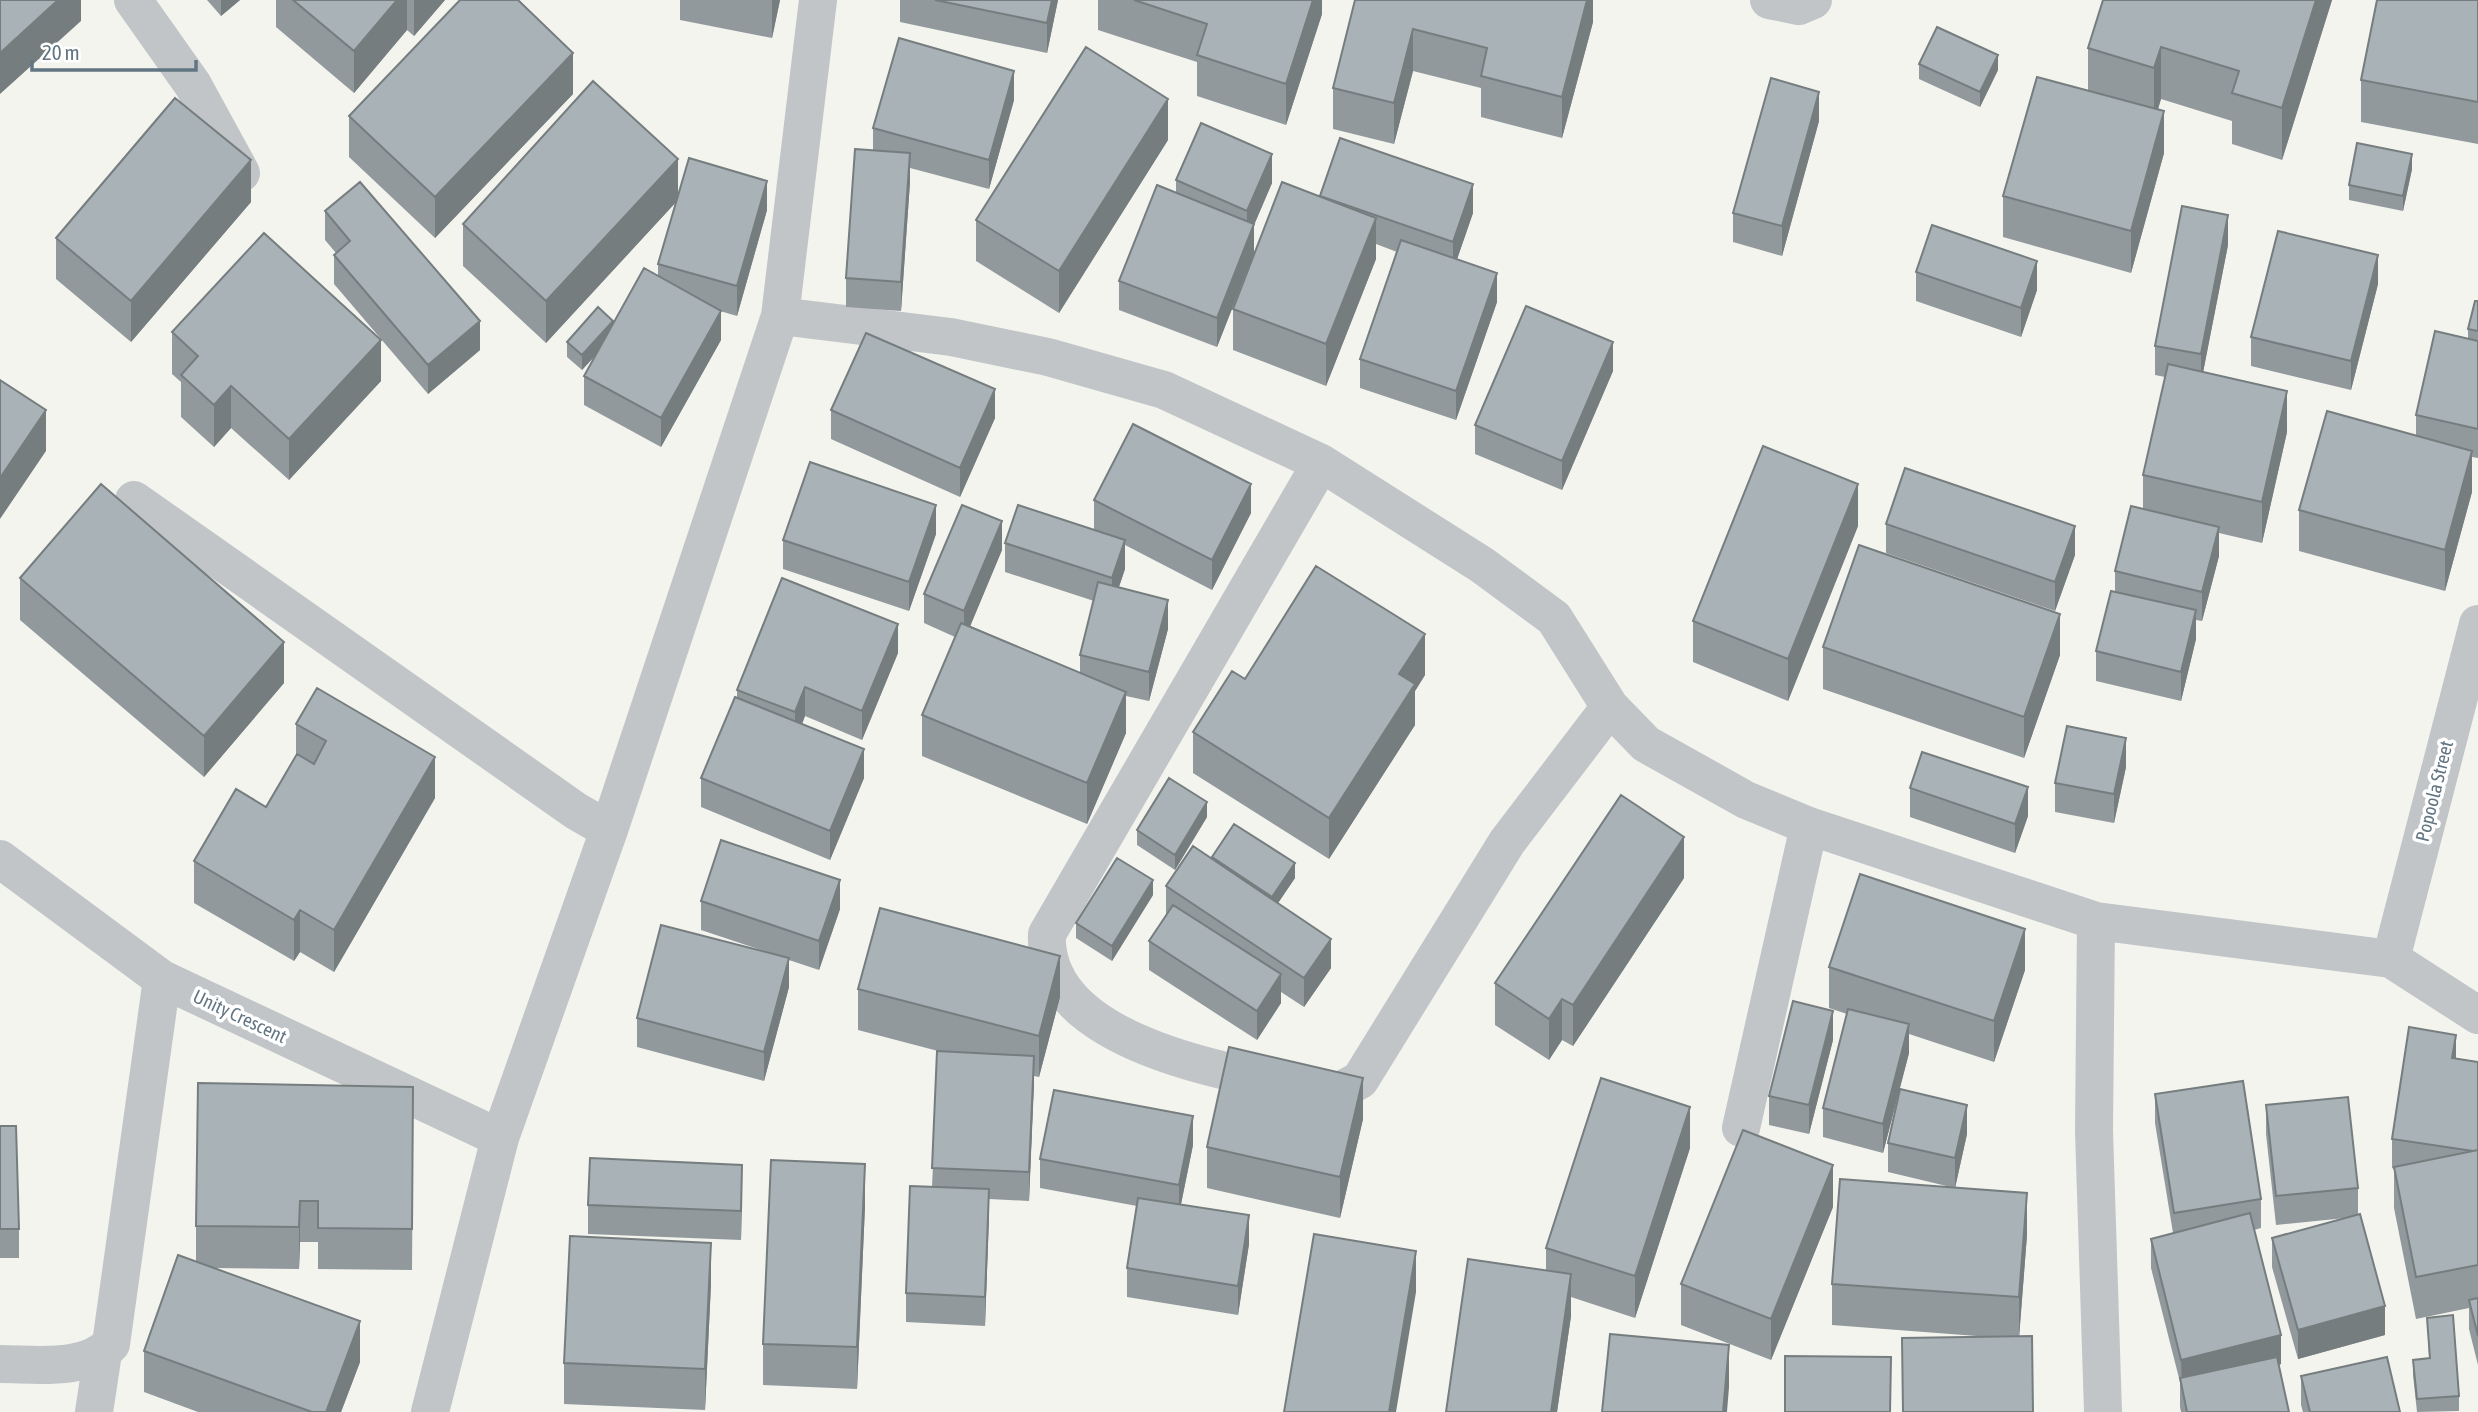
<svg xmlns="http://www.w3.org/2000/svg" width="2478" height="1412" font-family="'Asap Condensed',sans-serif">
	<rect width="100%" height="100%" fill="#f4f4ef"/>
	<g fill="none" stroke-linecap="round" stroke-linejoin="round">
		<path stroke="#c1c5c8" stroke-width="38" d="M133 0 193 85 241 173
			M1769 0 1799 6 1813 0
			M780 316 951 337 1048 357 1164 390 1321 463 1482 565 1554 618 1610 707 1646 744 1746 800 1809 826 2096 921 2391 959 2478 1015
			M1321 463 1047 934C1041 1050 1254 1078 1338 1092L1360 1080 1507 842 1610 707
			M134 500 576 811 609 830
			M0 859 162 979 500 1138
			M2096 921 2094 1131 2103 1412
			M2391 959 2478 624
			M1741 1128 1809 826
			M0 1364C35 1364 85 1372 111 1344L162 979
			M94 1412 103 1353
			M430 1412 500 1138 609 830 780 316 818 0"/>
	</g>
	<path fill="#91999d" d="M207 0H240L221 16Z
		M276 0H445L414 36 407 30 354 93 276 27Z
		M680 0H780L772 38 680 20Z
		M900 0H1058L1047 53 900 22Z
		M1098 0H1322V14L1286 125 1197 96V62L1098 30Z
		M1355 0H1593V22L1562 138 1481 117V88L1413 71 1394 144 1333 129V88Z
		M2103 0H2332L2282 160 2232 144V121L2161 99 2158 110 2164 153 2131 273 2003 237V196L2088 91V48Z
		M2478 0V144L2361 122V80Z
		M1919 64 1998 70 1980 107 1919 79Z
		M573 94 435 238 349 157V116Z
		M1014 100 989 189 910 168V182L901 311 846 307V278L873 150V128Z
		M1819 121 1782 256 1733 242V213Z
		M1168 140 1059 313 976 261V220Z
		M2412 169 2403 211 2349 200V185Z
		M1176 180 1272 183 1254 225V253L1217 347 1119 310V281L1176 193Z
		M678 195 767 210 737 316 720 311 721 340 661 447 584 405V376L595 356 582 370 567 357V342L613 324 658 276V264L676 202 546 343 463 266V224Z
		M1320 197 1473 213 1457 259 1497 302 1456 420 1360 388V359L1397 252 1376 244V259L1326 386 1233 350V309Z
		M251 202 131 342 56 279V238Z
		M325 211 480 350 428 394 334 284V255L336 253 325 240Z
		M2228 245 2203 372 2287 432 2262 543 2219 533V556L2202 621 2196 620V639L2181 701 2096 681V651L2115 592V571L2143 509V475L2165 377 2155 375V346Z
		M1916 272 2037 290 2021 337 1916 301Z
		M2378 284 2351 390 2251 366V337Z
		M2478 301V458L2472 457V492L2445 591 2299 551V510L2416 435V415L2468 339V329Z
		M172 332 381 381 289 480 231 428 214 447 181 417V382L172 374Z
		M1613 371 1562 490 1475 454V425Z
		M831 410 995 418 960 497 831 439Z
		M1094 500 1251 513 1212 590 1125 545V569L1119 587 1168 629 1149 701 1126 696V733L1087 824 922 756V715L955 637 924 623V594L1002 550 970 626 1080 673V655L1094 601 1005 572V543L1094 529Z
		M1886 524 2075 555 2055 611 1886 553Z
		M1858 526 1788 701 1693 662V621Z
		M936 534 909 611 783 569V540Z
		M20 578 284 683 204 777 20 620Z
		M1823 647 2060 655 2024 758 1823 689Z
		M898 653 862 740 805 716 802 724 864 778 830 860 701 807V778L737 698V690Z
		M1425 675 1415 691V725L1329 859 1193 773V732L1245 679Z
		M296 724 435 798 334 972 300 952 294 961 194 903V861L266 807 296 755Z
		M2126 767 2114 823 2055 812V783Z
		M1910 788 2028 816 2015 853 1910 817Z
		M1207 817 1175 870 1137 845V830Z
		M1212 857 1295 878 1278 903 1331 968 1304 1007 1281 992V1003L1257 1040 1149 970V941L1166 915V886L1212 859Z
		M1684 878 1573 1046 1562 1040 1549 1060 1495 1025V983Z
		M1153 895 1112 961 1076 938V923Z
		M701 901 840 909 819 970 789 960V987L764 1081 637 1047V1018L767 952 701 930Z
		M1829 967 2025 970 1994 1062 1909 1034V1053L1883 1153 1823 1137V1108L1847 1014 1829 1008Z
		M858 989 1060 997 1039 1077 1034 1076 1029 1201 989 1199 985 1326 906 1322V1293L932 1187 938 1051 858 1030Z
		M1833 1040 1809 1134 1769 1125V1096Z
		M2456 1059 2478 1062V1365L2469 1329V1308L2416 1319 2394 1208V1169L2392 1168V1139Z
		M2155 1094 2261 1199V1228L2254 1230 2281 1364 2279 1365 2289 1412H2181L2180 1407V1382L2151 1268V1239L2173 1233 2155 1123Z
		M2266 1105 2358 1188V1215L2385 1335 2298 1359 2272 1267V1238L2346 1218 2276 1225 2266 1134Z
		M1363 1119 1340 1218 1207 1188V1147Z
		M0 1126 19 1229V1258H0Z
		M413 1128 412 1270 318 1269V1242H300L299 1269 213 1268 360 1362 341 1412H198L144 1392V1351L196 1262V1226Z
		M1967 1134 1955 1188 1888 1172V1143Z
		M1193 1145 1181 1204 1249 1244 1238 1315 1127 1297V1268L1137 1206 1040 1188V1159Z
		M1690 1148 1635 1318 1571 1297V1316L1557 1412H1446L1546 1271V1248Z
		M742 1194 741 1240 588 1234V1205Z
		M865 1206 857 1389 763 1385V1344Z
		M1833 1207 1771 1360 1681 1325V1284Z
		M2027 1235 2019 1336 2033 1412H1903L1902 1338 1990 1337 1832 1325V1284Z
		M711 1284 705 1410 564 1404V1363Z
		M2427 1318 2459 1396V1411L2417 1412 2413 1375V1360L2429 1358Z
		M2301 1376 2400 1412H2303L2301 1405Z"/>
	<path fill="#767d7f" d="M58 0H81V21L0 94V53Z
		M221 0H240L221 16Z
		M397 0H407V30L354 93V51Z
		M414 0H445L414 36Z
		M772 0H780L772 38Z
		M1052 0H1058L1047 53V23Z
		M1313 0H1322V14L1286 125V84Z
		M1587 0H1593V22L1562 138V97Z
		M2316 0H2332L2282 160V108Z
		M1413 29V71L1394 144V103Z
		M2161 47V99L2154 120V68Z
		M573 53V94L435 238V197Z
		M1998 55V70L1980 107V92Z
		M1014 71V100L989 189V160Z
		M1819 92V121L1782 256V226Z
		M1168 99V140L1059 313V271Z
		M2164 111V153L2131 273V231Z
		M910 153V182L901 311V282Z
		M1272 154V183L1254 225V253L1217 347V318L1247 240V211Z
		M2412 154V169L2403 211V196Z
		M678 159V200L546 343V301Z
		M251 160V202L131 342V301Z
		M767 181V210L737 316V286Z
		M1473 184V213L1453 271V242Z
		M2228 215V245L2201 383V354Z
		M1376 218V259L1326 386V344Z
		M2378 255V284L2351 390V361Z
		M2037 261V290L2021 337V308Z
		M1497 273V302L1456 420V391Z
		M721 311V340L661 447V418Z
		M480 321V350L428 394V365Z
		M613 321V336L582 370V355Z
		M381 340V381L289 480V439Z
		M1613 342V371L1562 490V461Z
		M231 386V428L214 447V405Z
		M995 389V418L960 497V468Z
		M2287 391V432L2262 543V502Z
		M46 410V451L0 519V478Z
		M2472 451V492L2445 591V550Z
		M1251 484V513L1212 590V560Z
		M1858 484V526L1788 701V659Z
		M936 505V534L909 611V582Z
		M1002 521V550L964 641V611Z
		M2075 526V555L2055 611V582Z
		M2219 527V556L2202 621V592Z
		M1125 540V569L1112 607V578Z
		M1168 600V629L1149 701V672Z
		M2196 610V639L2181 701V672Z
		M2060 614V655L2024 758V717Z
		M898 624V653L862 740V711Z
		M1425 634V675L1415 691V725L1329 859V818L1399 674Z
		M284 642V683L204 777V736Z
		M805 687V716L795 742V712Z
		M1126 692V733L1087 824V783Z
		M2126 738V767L2114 823V794Z
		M864 749V778L830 860V831Z
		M435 757V798L334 972V930Z
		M2028 787V816L2015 853V824Z
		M1207 802V817L1175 870V855Z
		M1684 837V878L1573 1046V1005Z
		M1295 863V878L1272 912V897Z
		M840 880V909L819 970V941Z
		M1153 880V895L1112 961V946Z
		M300 910V952L294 961V920Z
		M2025 929V970L1994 1062V1021Z
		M1331 939V968L1304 1007V978Z
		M1060 956V997L1039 1077V1036Z
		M789 958V987L764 1081V1052Z
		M1281 974V1003L1257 1040V1011Z
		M1562 999V1040L1549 1060V1019Z
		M1833 1011V1040L1809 1134V1105Z
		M1909 1024V1053L1883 1153V1124Z
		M2456 1035V1064L2452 1058Z
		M1034 1056V1085L1029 1201V1172Z
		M1363 1078V1119L1340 1218V1177Z
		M1967 1105V1134L1955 1188V1158Z
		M1690 1107V1148L1635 1318V1276Z
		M1193 1116V1145L1179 1214V1185Z
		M865 1164V1206L857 1389V1347Z
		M742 1165V1194L741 1240V1211Z
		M1833 1165V1207L1771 1360V1319Z
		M989 1189V1218L985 1326V1297Z
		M2027 1193V1235L2019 1339V1297Z
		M300 1201V1242L299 1269V1227Z
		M1249 1215V1244L1238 1315V1286Z
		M711 1243V1284L705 1410V1369Z
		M1416 1251V1292L1396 1412H1389Z
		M1571 1274V1316L1557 1412H1551Z
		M2385 1306V1335L2298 1359V1330Z
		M360 1321V1362L341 1412H326Z
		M2281 1335V1364L2182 1389 2181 1360Z
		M1729 1345V1387L1727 1412H1723Z"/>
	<path fill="#a9b2b6" stroke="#767d7f" stroke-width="2" d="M0 0H58L0 53Z
		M293 0H397L354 51Z
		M460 0H518L573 53 435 197 349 116Z
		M935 0H1052L1047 23Z
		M1134 0H1313L1286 84 1197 55 1207 24Z
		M1355 0H1587L1562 97 1481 76 1487 48 1413 29 1394 103 1333 88Z
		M2103 0H2316L2282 108 2232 93 2239 71 2161 47 2154 68 2088 48Z
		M2377 0H2478V102L2361 80Z
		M1937 27 1998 55 1980 92 1919 64Z
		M899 38 1014 71 989 160 873 128Z
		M1086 47 1168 99 1059 271 976 220Z
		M2037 77 2164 111 2131 231 2003 196Z
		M1771 78 1819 92 1782 226 1733 213Z
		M593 81 678 159 546 301 463 224Z
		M175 98 251 160 131 301 56 238Z
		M1201 123 1272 154 1247 211 1176 180Z
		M1340 138 1473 184 1453 242 1320 196Z
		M2357 143 2412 154 2403 196 2349 185Z
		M855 149 910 153 901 282 846 278Z
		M689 158 767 181 737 286 658 264Z
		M360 182 480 321 428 365 334 255 350 241 325 211Z
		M1282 182 1376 218 1326 344 1233 309Z
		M1157 185 1254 224 1217 318 1119 281Z
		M2182 206 2228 215 2201 354 2155 346Z
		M1932 225 2037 261 2021 308 1916 272Z
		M2278 231 2378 255 2351 361 2251 337Z
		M264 233 381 340 289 439 231 386 214 405 181 375 198 356 172 332Z
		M1401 240 1497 273 1456 391 1360 359Z
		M644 268 721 311 661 418 584 376Z
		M2475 301H2478V331L2468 329Z
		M1526 306 1613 342 1562 461 1475 425Z
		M598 307 613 321 582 355 567 342Z
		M2435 331 2478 341V429L2416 415Z
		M866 333 995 389 960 468 831 410Z
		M2168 364 2287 391 2262 502 2143 475Z
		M0 380 46 410 0 478Z
		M2327 411 2472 451 2445 550 2299 510Z
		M1133 424 1251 484 1212 560 1094 500Z
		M1763 446 1858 484 1788 659 1693 621Z
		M810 462 936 505 909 582 783 540Z
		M1905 468 2075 526 2055 582 1886 524Z
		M101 484 284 642 204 736 20 578Z
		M962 505 1002 521 964 611 924 594Z
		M1018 505 1125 540 1112 578 1005 543Z
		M2131 506 2219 527 2202 592 2115 571Z
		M1859 545 2060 614 2024 717 1823 647Z
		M1316 566 1425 634 1399 674 1415 684 1329 818 1193 732 1232 671 1245 679Z
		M782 578 898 624 862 711 805 687 795 712 737 690Z
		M1098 582 1168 600 1149 672 1080 655Z
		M2111 591 2196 610 2181 672 2096 651Z
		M961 623 1126 692 1087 783 922 715Z
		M317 688 435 757 334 930 300 910 294 920 194 861 236 789 266 807 297 754 314 764 326 741 296 724Z
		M735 697 864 749 830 831 701 778Z
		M2067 726 2126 738 2114 794 2055 783Z
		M1922 752 2028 787 2015 824 1910 788Z
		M1169 778 1207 802 1175 855 1137 830Z
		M1621 795 1684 837 1573 1005 1562 999 1549 1019 1495 983Z
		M1234 824 1295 863 1272 897 1212 857Z
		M721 840 840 880 819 941 701 901Z
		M1193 846 1331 939 1304 978 1166 886Z
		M1117 858 1153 880 1112 946 1076 923Z
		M1860 874 2025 929 1994 1021 1829 967Z
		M1173 905 1281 974 1257 1011 1149 941Z
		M880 908 1060 956 1039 1036 858 989Z
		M661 925 789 958 764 1052 637 1018Z
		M1793 1001 1833 1011 1809 1105 1769 1096Z
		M1848 1009 1909 1024 1883 1124 1823 1108Z
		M2409 1027 2456 1035 2452 1058 2478 1062V1150L2473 1151 2392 1139Z
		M1229 1047 1363 1078 1340 1177 1207 1147Z
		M937 1051 1034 1056 1029 1172 932 1168Z
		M1601 1078 1690 1107 1635 1276 1546 1248Z
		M2243 1081 2261 1199 2174 1213 2155 1094Z
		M198 1083 413 1087 412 1229 318 1228V1201H300L299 1227 196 1226Z
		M1900 1089 1967 1105 1955 1158 1888 1143Z
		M1054 1090 1193 1116 1179 1185 1040 1159Z
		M2348 1097 2358 1188 2276 1196 2266 1105Z
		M0 1126H16L19 1229H0Z
		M1743 1130 1833 1165 1771 1319 1681 1284Z
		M2478 1150V1265L2416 1277 2394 1167Z
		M590 1158 742 1165 741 1211 588 1205Z
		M771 1160 865 1164 857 1347 763 1344Z
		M1840 1179 2027 1193 2019 1297 1832 1284Z
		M910 1186 989 1189 985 1297 906 1293Z
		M1138 1198 1249 1215 1238 1286 1127 1268Z
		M2250 1213 2281 1335 2181 1360 2151 1239Z
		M2360 1214 2385 1306 2298 1330 2272 1238Z
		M1314 1234 1416 1251 1389 1412H1284Z
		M570 1236 711 1243 705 1369 564 1363Z
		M178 1255 360 1321 326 1412H312L144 1351Z
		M1468 1259 1571 1274 1551 1412H1446Z
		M2478 1298V1336L2469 1300Z
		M2453 1315 2459 1396 2417 1399 2413 1360 2430 1358 2427 1318Z
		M1610 1334 1729 1345 1723 1412H1602Z
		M2032 1336 2033 1412H1903L1902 1338Z
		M1785 1356 1891 1357 1890 1412H1785Z
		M2277 1357 2289 1412H2187L2180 1378Z
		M2387 1357 2400 1412H2310L2301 1376Z"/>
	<g text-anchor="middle" stroke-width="7" stroke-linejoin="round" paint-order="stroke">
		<g font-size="19" fill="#627582" stroke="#fff">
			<text transform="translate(2434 791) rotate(-76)" y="7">Popoola Street</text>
			<text transform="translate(240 1016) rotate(25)" y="7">Unity Crescent</text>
		</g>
	</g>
	<path d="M32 60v10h164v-10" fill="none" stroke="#627582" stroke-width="3.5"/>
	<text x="42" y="60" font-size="21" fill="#627582" stroke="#ffffff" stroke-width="5" paint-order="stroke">20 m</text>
</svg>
